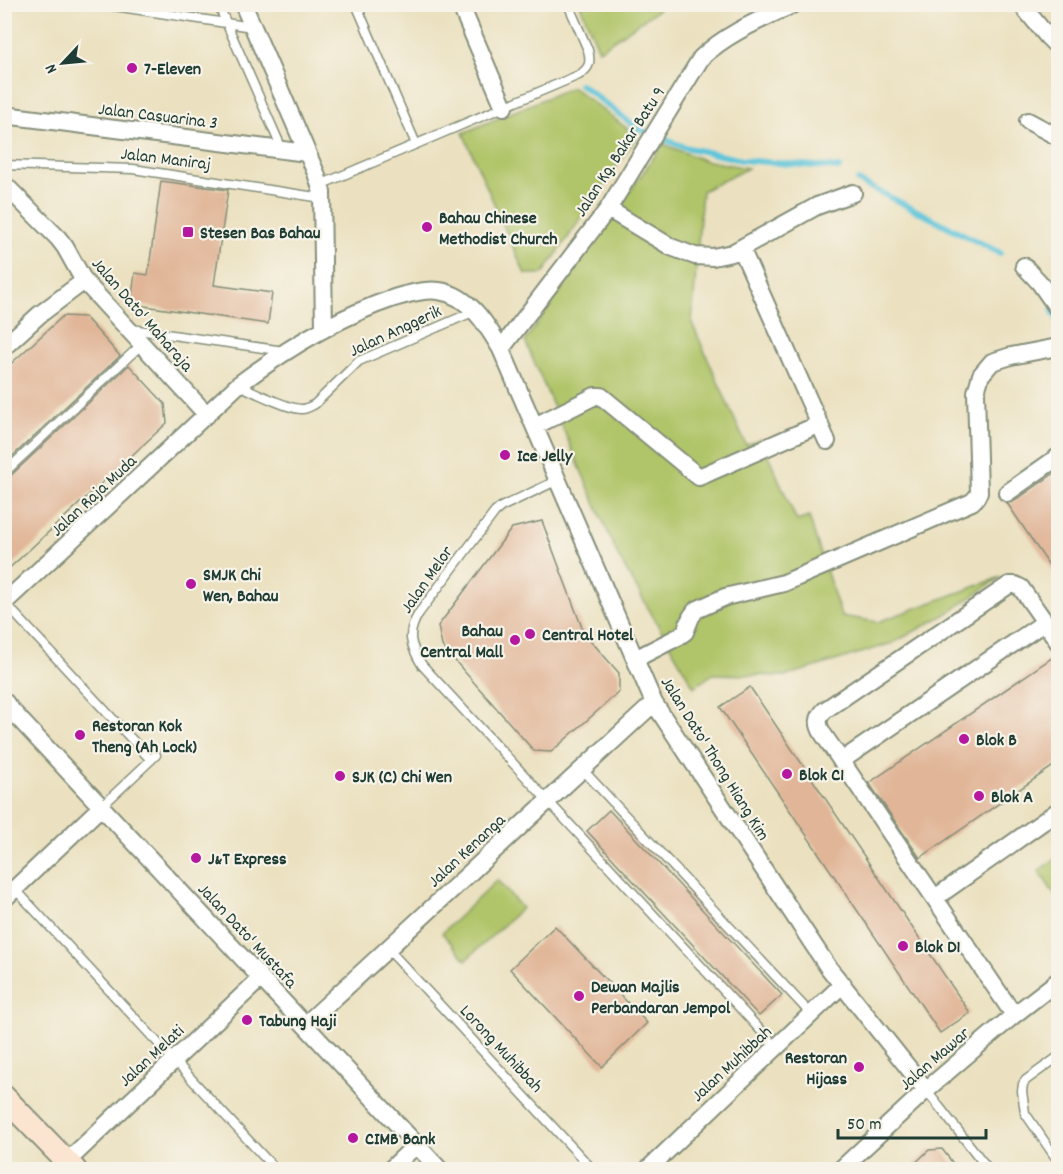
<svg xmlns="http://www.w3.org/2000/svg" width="1063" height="1174" font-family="Dekko,sans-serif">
	<rect width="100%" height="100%" fill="#f7f3e8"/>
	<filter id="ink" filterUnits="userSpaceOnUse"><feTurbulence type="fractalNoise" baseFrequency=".0167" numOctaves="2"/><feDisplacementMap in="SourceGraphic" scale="12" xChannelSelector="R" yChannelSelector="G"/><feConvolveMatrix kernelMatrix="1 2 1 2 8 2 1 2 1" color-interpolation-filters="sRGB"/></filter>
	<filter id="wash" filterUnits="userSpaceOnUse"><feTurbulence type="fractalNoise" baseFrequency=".008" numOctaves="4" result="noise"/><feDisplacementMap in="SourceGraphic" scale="24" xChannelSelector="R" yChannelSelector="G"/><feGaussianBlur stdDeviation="1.35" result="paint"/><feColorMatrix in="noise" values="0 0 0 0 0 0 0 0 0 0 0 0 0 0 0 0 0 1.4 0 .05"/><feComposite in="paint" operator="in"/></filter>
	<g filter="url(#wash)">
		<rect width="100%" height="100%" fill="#ebe1c0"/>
		<path fill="#b0c569" stroke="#68814e" stroke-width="1.5" d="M580 5H665L599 50Z
			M572 87 637 136 543 274H525L463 133Z
			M663 144 703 160 748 168 702 191 692 323 746 445 761 439 797 521 809 517 841 616 878 622 1001 577 946 614 893 643 786 676 713 674 694 687 619 558 525 341Z
			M1058 857V900L1039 871Z
			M497 880 522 908 466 960 442 933Z"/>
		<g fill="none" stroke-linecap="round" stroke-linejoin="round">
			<path stroke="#5ec5da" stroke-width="6" d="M580 84 637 128 684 147 742 160 839 168
				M858 181 1000 253
				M1052 310 1058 321"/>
		</g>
		<g id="blocks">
			<path fill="#e1b698" d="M161 181 228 190 214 285 272 293 268 324 131 304 135 273 148 275Z
				M63 316 85 317 120 356 4 464V370Z
				M129 365 165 404 167 423 4 573V479L8 478Z
				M1059 470V580L1007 503 1013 502Z
				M542 521 584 633 619 673V692L551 752 534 751 442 646 438 626 512 528Z
				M1059 653V762L920 858 869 783Z
				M750 687 970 1013 940 1033 720 707Z
				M609 810 782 995 759 1016 587 831Z
				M555 926 647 1023 602 1067 510 969Z
				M942 1149 958 1170H908L929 1150Z"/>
		</g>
	</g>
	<g filter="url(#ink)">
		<use href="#blocks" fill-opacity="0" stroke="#858f7a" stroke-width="1.5"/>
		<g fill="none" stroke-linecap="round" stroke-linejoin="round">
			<defs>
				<path id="lane" d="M101 4 252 27
					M218 4 282 149
					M356 4 416 144
					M4 165 133 169 322 198
					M320 185 579 75C590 68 591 62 588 50L568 4
					M131 329 284 351
					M239 385C252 391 290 410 302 409 307 409 311 406 315 404L359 361 475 311
					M4 473 142 344
					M558 480 501 507 495 512 419 613C406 634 410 645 422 665L776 1047
					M5 603 151 760
					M582 769 811 1014
					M101 807 156 755
					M15 889 276 1170
					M388 949 593 1170
					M1058 1057 1026 1080 1023 1084 1022 1091 1025 1113 1058 1161
					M926 1090 989 1170"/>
				<path id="street" d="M243 4 316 173 322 192 324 329
					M460 4 504 107
					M1021 4 1047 36 1058 47
					M4 115 307 153
					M1028 121 1058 137
					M4 184 58 238 65 247 84 281 207 415
					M608 209 671 247 695 256 713 257 732 253 817 206 853 193
					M741 248 827 441
					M1024 266 1039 282 1058 309
					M4 347 39 315 84 281
					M501 349 608 209 701 58C727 33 762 19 794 4
					M535 426 595 396H601L699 477 820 424
					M1007 493 1058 457
					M4 603 238 385C286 349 337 317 394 298 408 294 425 289 439 291 469 295 487 325 501 349L654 703 828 967 926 1090
					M635 659 678 637 685 632 691 617 696 610 725 597 784 583 972 502 976 498 979 492 976 392 981 375 992 362 1011 356 1058 347
					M4 701 12 711 440 1170
					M841 761 1045 622 1058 642
					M935 898 1058 811
					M4 899 101 807
					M1014 1015 823 734C817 724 817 718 825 710L1009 585H1015L1021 588 1045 622
					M305 1025 654 703
					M58 1170 261 978
					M390 1170 416 1145
					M647 1170 843 984
					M840 1170 926 1090 1014 1015 1058 981"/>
				<path id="secondary" d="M4 1097 75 1170"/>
			</defs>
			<use href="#lane" stroke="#858f7a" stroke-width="11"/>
			<use href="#street" stroke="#858f7a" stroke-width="20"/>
			<use href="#secondary" stroke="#858f7a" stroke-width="26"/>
			<use href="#lane" stroke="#fff" stroke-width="8"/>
			<use href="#street" stroke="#fff" stroke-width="16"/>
			<use href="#secondary" stroke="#fce5d0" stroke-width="22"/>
		</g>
	</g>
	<g fill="#b5179e" stroke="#f7f3e8" stroke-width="2">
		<circle cx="132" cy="68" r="6"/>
		<circle cx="427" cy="227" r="6"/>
		<rect x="182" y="226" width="12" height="12" rx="3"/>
		<circle cx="505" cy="455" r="6"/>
		<circle cx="191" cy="584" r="6"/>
		<circle cx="530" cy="634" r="6"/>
		<circle cx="515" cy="640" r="6"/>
		<circle cx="80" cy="735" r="6"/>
		<circle cx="964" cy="739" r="6"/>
		<circle cx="787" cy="774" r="6"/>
		<circle cx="340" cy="776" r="6"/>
		<circle cx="979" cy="796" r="6"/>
		<circle cx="196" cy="858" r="6"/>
		<circle cx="903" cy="946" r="6"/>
		<circle cx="579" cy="996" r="6"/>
		<circle cx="247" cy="1020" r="6"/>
		<circle cx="859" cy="1067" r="6"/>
		<circle cx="353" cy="1138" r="6"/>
	</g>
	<g text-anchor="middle" stroke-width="4.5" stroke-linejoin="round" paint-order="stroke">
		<g font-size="18" font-weight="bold" fill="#1f3d34" stroke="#f7f3e8" text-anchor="start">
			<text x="144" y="74">7-Eleven</text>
			<text x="439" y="223">Bahau Chinese<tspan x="439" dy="21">Methodist Church</tspan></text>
			<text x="200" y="238">Stesen Bas Bahau</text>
			<text x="517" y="461">Ice Jelly</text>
			<text x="203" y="580">SMJK Chi<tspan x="203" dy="21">Wen, Bahau</tspan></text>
			<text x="503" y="636" text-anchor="end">Bahau<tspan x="503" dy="21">Central Mall</tspan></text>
			<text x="542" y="640">Central Hotel</text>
			<text x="92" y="731">Restoran Kok<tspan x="92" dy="21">Theng (Ah Lock)</tspan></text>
			<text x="976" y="745">Blok B</text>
			<text x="799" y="780">Blok C1</text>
			<text x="352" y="782">SJK (C) Chi Wen</text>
			<text x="991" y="802">Blok A</text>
			<text x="208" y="864">J&amp;T Express</text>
			<text x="915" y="952">Blok D1</text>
			<text x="591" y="992">Dewan Majlis<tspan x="591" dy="21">Perbandaran Jempol</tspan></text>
			<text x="259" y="1026">Tabung Haji</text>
			<text x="847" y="1063" text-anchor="end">Restoran<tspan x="847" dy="21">Hijass</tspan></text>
			<text x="365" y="1144">CIMB Bank</text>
		</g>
		<g font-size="18" fill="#1f3d34" stroke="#f7f3e8">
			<text transform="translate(158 115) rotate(7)" y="6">Jalan Casuarina 3</text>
			<text transform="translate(619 151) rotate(-57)" y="6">Jalan Kg. Bakar Batu 9</text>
			<text transform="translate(166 158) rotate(7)" y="6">Jalan Maniraj</text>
			<text transform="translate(143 314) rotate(49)" y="6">Jalan Dato' Maharaja</text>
			<text transform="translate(395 330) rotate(-25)" y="6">Jalan Anggerik</text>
			<text transform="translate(93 495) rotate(-43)" y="6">Jalan Raja Muda</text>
			<text transform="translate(426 579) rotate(-55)" y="6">Jalan Melor</text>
			<text transform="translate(716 758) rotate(58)" y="6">Jalan Dato' Thong Hiang Kim</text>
			<text transform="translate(466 850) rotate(-43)" y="6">Jalan Kenanga</text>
			<text transform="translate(248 935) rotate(47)" y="6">Jalan Dato' Mustafa</text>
			<text transform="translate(502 1048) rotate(47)" y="6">Lorong Muhibbah</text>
			<text transform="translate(151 1055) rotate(-43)" y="6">Jalan Melati</text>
			<text transform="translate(934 1058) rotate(-41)" y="6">Jalan Mawar</text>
			<text transform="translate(731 1063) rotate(-43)" y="6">Jalan Muhibbah</text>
		</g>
	</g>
	<rect width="1063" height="1174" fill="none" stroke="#f7f3e8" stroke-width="24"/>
	<g transform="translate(63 63) rotate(244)" stroke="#f7f3e8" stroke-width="4.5" paint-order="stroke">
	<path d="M0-4.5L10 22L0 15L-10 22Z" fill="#1f3d34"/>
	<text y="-9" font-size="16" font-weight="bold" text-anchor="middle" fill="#1f3d34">N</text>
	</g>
	<path d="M838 1129v9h148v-9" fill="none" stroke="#1f3d34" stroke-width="3"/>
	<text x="847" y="1129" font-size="18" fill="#1f3d34" stroke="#f7f3e8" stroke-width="4.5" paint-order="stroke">50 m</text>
</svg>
